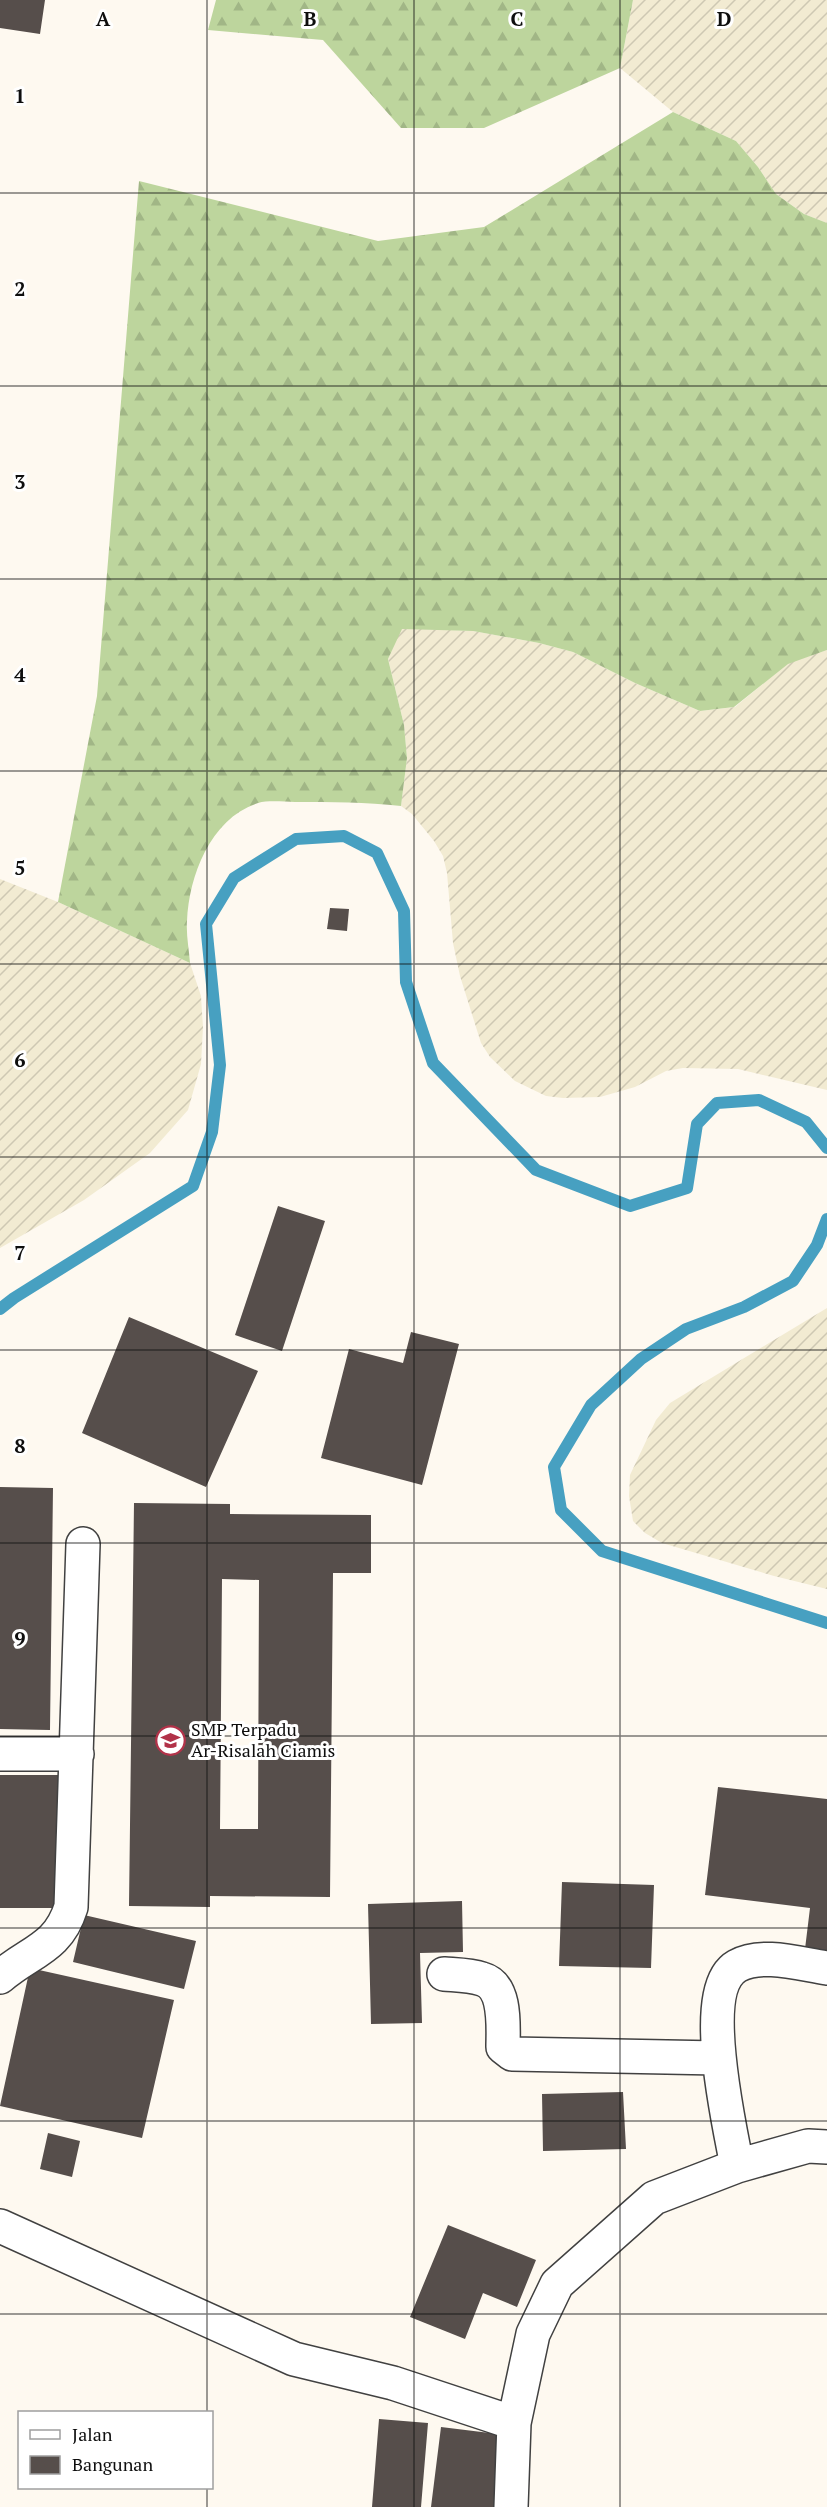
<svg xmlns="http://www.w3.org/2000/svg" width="827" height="2507" font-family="'PT Serif',serif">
	<defs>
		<pattern id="farmland-furrows" width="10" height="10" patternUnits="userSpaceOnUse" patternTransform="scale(1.5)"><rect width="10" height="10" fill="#f2ebd2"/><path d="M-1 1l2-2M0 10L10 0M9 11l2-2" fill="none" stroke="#cec8b3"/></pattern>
		<pattern id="forest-firs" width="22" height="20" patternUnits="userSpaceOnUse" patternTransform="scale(1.5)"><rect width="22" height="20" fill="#bdd59d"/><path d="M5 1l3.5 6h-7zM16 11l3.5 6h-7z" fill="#a1b686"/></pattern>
	</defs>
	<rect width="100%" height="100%" fill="#fef9f0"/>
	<path fill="url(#farmland-furrows)" d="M633 0H827V223L804 214 776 194 758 167 736 141 673 112 620 68Z
		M401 628 473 631 539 643 573 652 635 683 700 711 735 707 788 663 827 650V1090L738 1069 683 1068 666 1071 635 1087 600 1097 563 1098 546 1096 515 1081 490 1057 481 1043 460 976 453 943 447 873 443 856 434 841 412 814 401 806 407 758 404 725 388 659Z
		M0 879 58 902 190 963 201 996 203 1027 201 1064 188 1110 150 1153 84 1200 0 1248Z
		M827 1308V1589L774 1576 662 1543 645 1533 633 1521 629 1496 630 1475 656 1420 670 1403Z"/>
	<path fill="url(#forest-firs)" d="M216 0H633L620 68 484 128H401L323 40 208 30Z
		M673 112 736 141 758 167 776 194 804 214 827 223V650L788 664 734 707 700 711 635 683 573 652 539 643 473 631 402 629 388 659 404 725 407 758 401 806C366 802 331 802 295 802 284 802 269 800 258 803 211 818 189 875 187 921 186 935 189 949 190 963L58 902 97 696 139 181 378 241 484 227Z"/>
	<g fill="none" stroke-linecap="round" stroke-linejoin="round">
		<path stroke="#47a0c1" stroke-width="12" d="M827 1219 817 1245 793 1281 744 1307 686 1329 641 1359 591 1405 554 1467 561 1510 602 1551 827 1623
			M0 1309 14 1298 193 1186 212 1132 220 1065 206 924 234 878 296 839 344 836 377 853 404 911 406 982 433 1063 536 1170 630 1206 687 1188 697 1124 717 1103 759 1100 806 1122 827 1148"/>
	</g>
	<path fill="#564e4b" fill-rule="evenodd" d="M0 0H45L40 34 0 28Z
		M330 908 349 909 347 931 327 929Z
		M278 1206 325 1221 282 1351 235 1335Z
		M129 1317 258 1371 206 1487 82 1433Z
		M411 1332 459 1344 422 1485 321 1458 349 1349 403 1363Z
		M0 1487 53 1488 50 1730 0 1729Z
		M134 1503 230 1504V1514L371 1515V1573H333L330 1897 210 1896V1907L129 1906ZM222 1579 259 1580 258 1829H220Z
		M0 1775H58L57 1908H0Z
		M718 1787 827 1799V1951L805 1949 810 1908 705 1895Z
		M562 1882 654 1885 651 1968 559 1966Z
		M462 1901 463 1952 420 1953 422 2023 371 2024 368 1904Z
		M84 1915 196 1941 184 1989 73 1962Z
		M30 1968 174 2000 142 2138 0 2106Z
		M623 2092 626 2149 543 2151 542 2094Z
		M48 2133 80 2141 72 2177 40 2169Z
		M448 2225 536 2260 517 2307 483 2293 465 2339 410 2317Z
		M379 2419 428 2423 421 2507H372Z
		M441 2427 506 2435 498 2507H431Z"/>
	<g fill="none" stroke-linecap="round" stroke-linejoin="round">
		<defs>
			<path id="minor" d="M0 1754H77
				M444 1974C456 1975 470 1975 482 1979 507 1986 503 2027 503 2047L512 2054 718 2058
				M0 1977C30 1951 58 1949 71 1907L83 1544
				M737 2166C730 2127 697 1989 737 1966 762 1952 800 1964 827 1968
				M0 2226 294 2359 393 2383 514 2423
				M511 2507 514 2423 533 2334 557 2284 654 2198 737 2166 808 2146 827 2147"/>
		</defs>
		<use href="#minor" stroke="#414141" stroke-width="36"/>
		<use href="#minor" stroke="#fff" stroke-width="33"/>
	</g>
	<path fill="none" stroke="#0e0e0e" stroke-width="1.5" stroke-opacity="0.55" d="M207 0V2412M414 0V2507M620 0V2507M0 193H827M0 386H827M0 579H827M0 771H827M0 964H827M0 1157H827M0 1350H827M0 1543H827M0 1736H827M0 1928H827M0 2121H827M0 2314H827M207 2488V2507"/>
	<defs>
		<symbol id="school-ring" viewBox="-11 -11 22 22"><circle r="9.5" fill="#fff" stroke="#b23249" stroke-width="1.5"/><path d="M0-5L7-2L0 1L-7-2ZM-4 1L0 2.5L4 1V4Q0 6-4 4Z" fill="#b23249"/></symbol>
	</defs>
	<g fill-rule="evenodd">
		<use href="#school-ring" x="154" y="1724" width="33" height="33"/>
	</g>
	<g text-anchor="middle" stroke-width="6" stroke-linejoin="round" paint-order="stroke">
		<g font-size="18" fill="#0e0e0e" stroke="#fff" text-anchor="start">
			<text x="191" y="1736">SMP Terpadu<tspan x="191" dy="21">Ar-Risalah Ciamis</tspan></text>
		</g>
	</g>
	<g font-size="20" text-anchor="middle" font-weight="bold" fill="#0e0e0e" stroke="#fff" stroke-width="6" stroke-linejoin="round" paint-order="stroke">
		<text x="103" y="26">A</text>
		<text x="310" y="26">B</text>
		<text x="517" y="26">C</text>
		<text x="724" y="26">D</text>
		<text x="20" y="103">1</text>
		<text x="20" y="296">2</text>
		<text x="20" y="489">3</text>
		<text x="20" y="682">4</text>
		<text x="20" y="875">5</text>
		<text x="20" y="1067">6</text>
		<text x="20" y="1260">7</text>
		<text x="20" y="1453">8</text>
		<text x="20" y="1646">9</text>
	</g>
	<rect x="18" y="2411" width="195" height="78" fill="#ffffff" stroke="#9f9f9f" stroke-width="1.5"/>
	<rect x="30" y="2430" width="30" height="9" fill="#ffffff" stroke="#9f9f9f" stroke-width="1.5"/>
	<text x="72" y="2441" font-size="18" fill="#0e0e0e">Jalan</text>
	<rect x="30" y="2456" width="30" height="18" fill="#564e4b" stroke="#9f9f9f" stroke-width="1.5"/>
	<text x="72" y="2471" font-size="18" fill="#0e0e0e">Bangunan</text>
</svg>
